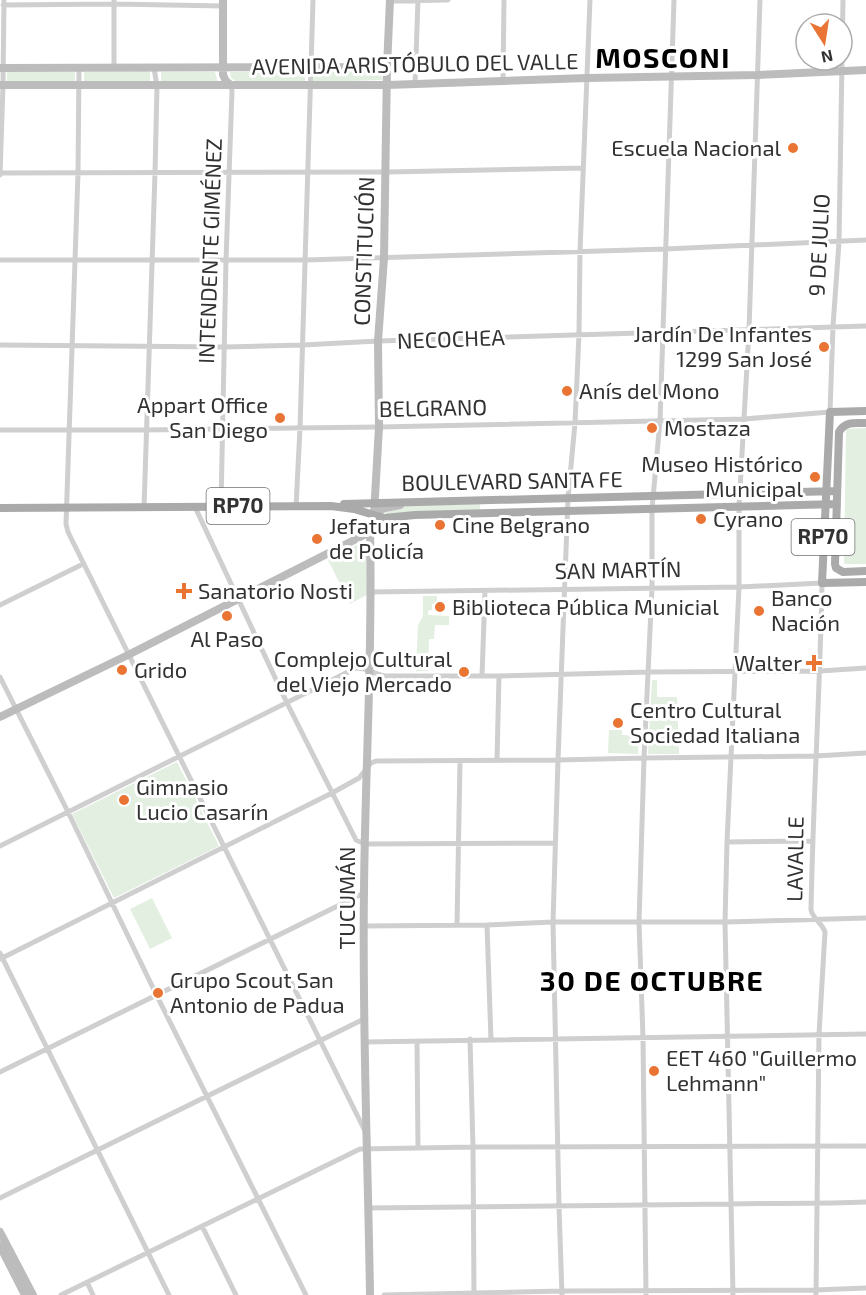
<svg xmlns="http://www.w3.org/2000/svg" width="866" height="1295" font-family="'Exo 2',sans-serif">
	<rect width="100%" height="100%" fill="#fff"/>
	<path fill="#e2efe1" d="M7 71 75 72V82L7 81Z
		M150 71V83H84V72Z
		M305 71V82H237L231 78 230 72Z
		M383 71 382 80 313 82 314 72Z
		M161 72H215L218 82H161Z
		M866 428V564H844L846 429Z
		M480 504V510L387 515 386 513 387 510 411 505Z
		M364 541 368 544 370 593 350 604 328 560Z
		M423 596H437V604H432V610L428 611V615L449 616V625H435L434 639H429L428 671H416L418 625 423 616Z
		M652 680H657V697H677L679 754H648Z
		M609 730H622V735L639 736 638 754 608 753Z
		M177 762 219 846 114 898 72 814Z
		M152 898 172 938 150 949 130 909Z"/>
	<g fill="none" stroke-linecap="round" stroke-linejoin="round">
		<path stroke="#cfcfcf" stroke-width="5" d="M390 1 448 0
			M3 5 114 4 223 6
			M79 68 78 173 66 524 68 532 366 1133
			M114 68V0
			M503 81 504 0
			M415 84 418 0
			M0 173 388 172 583 168
			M0 175 3 85 4 0
			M0 260H306L665 249 866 240
			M0 345 225 347 303 345 378 341 866 326
			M0 430H146L379 427 744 419 830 412 833 326 839 242 843 0
			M221 506 226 260 232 91 231 85
			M195 507 287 703 356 840 365 844 555 843
			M296 507 300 428 313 0
			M144 508 155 173 157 86 154 68
			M371 592 739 587 822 583C820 692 813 801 811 910 813 919 822 923 825 932L819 1034 816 1295
			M0 605 83 564
			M482 676 485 591
			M0 677 68 812 156 994 306 1295
			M497 760 499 676
			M727 842 812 841
			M0 846 356 668C371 668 372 674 385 676H499L649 672 820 671 866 668
			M457 924 460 761
			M487 925 491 1040
			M364 926 487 925 553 922H725L866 918
			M0 953 169 1295
			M0 959 332 793 359 778 371 763 376 761 558 760 644 758 816 756 866 753
			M470 1039 473 1147 474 1295
			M417 1041 418 1148
			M365 1042 866 1034
			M0 1072 364 893
			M0 1198 364 1019
			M368 1208C489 1207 609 1205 729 1204 775 1203 820 1204 866 1202
			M202 1226 236 1295
			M87 1282 93 1295
			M61 1295 360 1149 473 1147 866 1146
			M384 1295 562 1291 816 1290 866 1288
			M562 1295 559 1207 553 922 558 760 568 498 575 423 579 334 580 251 590 0
			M646 1295 643 1038 639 922 644 758 652 588V509L660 421 674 0
			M733 1295 725 922 727 842 739 587V507L749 330 760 0"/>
		<path stroke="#bcbcbc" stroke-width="8" d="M223 0V75L226 81 231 85
			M0 68 387 67
			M0 85H387L587 78 757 75 866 70
			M374 514 385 508 400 505
			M0 717 128 655 370 532 402 519
			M0 1232 33 1295
			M0 1246 25 1295
			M370 1295C368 1160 362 1025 364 891 365 771 373 652 370 532L374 514 379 427 378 341 384 258 387 67 390 0"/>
		<path stroke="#aaa" stroke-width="8" d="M866 411 830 412 822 583 866 582
			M866 423C855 423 845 421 839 432L835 564 836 568 843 572 866 571
			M344 504 837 491
			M0 508 331 506 354 509 384 518 415 515 837 504"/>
	</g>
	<g fill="#ea7433" stroke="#fff" stroke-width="2">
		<circle cx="793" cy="148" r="6"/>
		<circle cx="824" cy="347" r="6"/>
		<circle cx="567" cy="391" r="6"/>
		<circle cx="280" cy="418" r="6"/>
		<circle cx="652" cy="428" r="6"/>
		<circle cx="815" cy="477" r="6"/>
		<circle cx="701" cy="519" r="6"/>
		<circle cx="440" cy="525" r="6"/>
		<circle cx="317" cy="539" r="6"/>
		<path d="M181 582h6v6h6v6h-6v6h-6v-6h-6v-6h6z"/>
		<circle cx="440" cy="607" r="6"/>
		<circle cx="759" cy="611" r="6"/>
		<circle cx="227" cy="616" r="6"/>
		<path d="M811 654h6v6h6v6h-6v6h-6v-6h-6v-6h6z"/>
		<circle cx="122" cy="670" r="6"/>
		<circle cx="464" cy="672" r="6"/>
		<circle cx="618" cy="723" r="6"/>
		<circle cx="124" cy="800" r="6"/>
		<circle cx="158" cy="993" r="6"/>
		<circle cx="654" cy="1071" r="6"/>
	</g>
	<g text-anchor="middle" stroke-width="6" stroke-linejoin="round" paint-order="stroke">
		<g fill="#fff" stroke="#707070" stroke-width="1.5">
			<rect x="206.5" y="488" width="63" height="36" rx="4.5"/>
			<rect x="791.5" y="519" width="63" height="36" rx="4.5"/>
		</g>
		<g font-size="21" font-weight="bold" fill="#323232">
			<text x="238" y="513">RP70</text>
			<text x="823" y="544">RP70</text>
		</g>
		<g font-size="22" fill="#323232" stroke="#fff">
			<text transform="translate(415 64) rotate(-1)" y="8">AVENIDA ARISTÓBULO DEL VALLE</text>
			<text transform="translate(819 245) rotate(-87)" y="8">9 DE JULIO</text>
			<text transform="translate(210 251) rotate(-88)" y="8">INTENDENTE GIMÉNEZ</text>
			<text transform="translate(364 251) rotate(-88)" y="8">CONSTITUCIÓN</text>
			<text transform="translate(451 339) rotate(-2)" y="8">NECOCHEA</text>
			<text transform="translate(433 408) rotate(-1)" y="8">BELGRANO</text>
			<text transform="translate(512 481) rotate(-1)" y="8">BOULEVARD SANTA FE</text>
			<text transform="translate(618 570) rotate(-1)" y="8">SAN MARTÍN</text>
			<text transform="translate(795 859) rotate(-89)" y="8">LAVALLE</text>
			<text transform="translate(347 898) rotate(-90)" y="8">TUCUMÁN</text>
		</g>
		<g font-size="22" fill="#323232" stroke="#fff" text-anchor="start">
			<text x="781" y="156" text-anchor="end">Escuela Nacional</text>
			<text x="812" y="342" text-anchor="end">Jardín De Infantes<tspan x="812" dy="25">1299 San José</tspan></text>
			<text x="579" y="399">Anís del Mono</text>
			<text x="268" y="413" text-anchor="end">Appart Office<tspan x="268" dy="25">San Diego</tspan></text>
			<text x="664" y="436">Mostaza</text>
			<text x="803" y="472" text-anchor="end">Museo Histórico<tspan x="803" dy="25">Municipal</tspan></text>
			<text x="713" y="527">Cyrano</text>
			<text x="452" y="533">Cine Belgrano</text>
			<text x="329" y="534">Jefatura<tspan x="329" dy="25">de Policía</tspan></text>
			<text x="198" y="599">Sanatorio Nosti</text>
			<text x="771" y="606">Banco<tspan x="771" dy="25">Nación</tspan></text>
			<text x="452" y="615">Biblioteca Pública Municial</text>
			<text x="227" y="647" text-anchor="middle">Al Paso</text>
			<text x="452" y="667" text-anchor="end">Complejo Cultural<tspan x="452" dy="25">del Viejo Mercado</tspan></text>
			<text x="802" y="671" text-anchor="end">Walter</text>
			<text x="134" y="678">Grido</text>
			<text x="630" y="718">Centro Cultural<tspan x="630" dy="25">Sociedad Italiana</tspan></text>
			<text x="136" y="795">Gimnasio<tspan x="136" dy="25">Lucio Casarín</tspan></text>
			<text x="170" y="988">Grupo Scout San<tspan x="170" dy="25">Antonio de Padua</tspan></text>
			<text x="666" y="1066">EET 460 "Guillermo<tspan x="666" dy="25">Lehmann"</tspan></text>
		</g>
		<g font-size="28" font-weight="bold" letter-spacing="1.5" fill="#000" stroke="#fff">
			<text x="663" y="68">MOSCONI</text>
			<text x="652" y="991">30 DE OCTUBRE</text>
		</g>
	</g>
	<g transform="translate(824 42) rotate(168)"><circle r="28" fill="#ffffff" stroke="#adadad" stroke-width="1.5"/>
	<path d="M0-4.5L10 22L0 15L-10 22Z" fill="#ea7433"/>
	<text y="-9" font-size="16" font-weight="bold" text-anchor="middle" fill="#323232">N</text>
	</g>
</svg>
